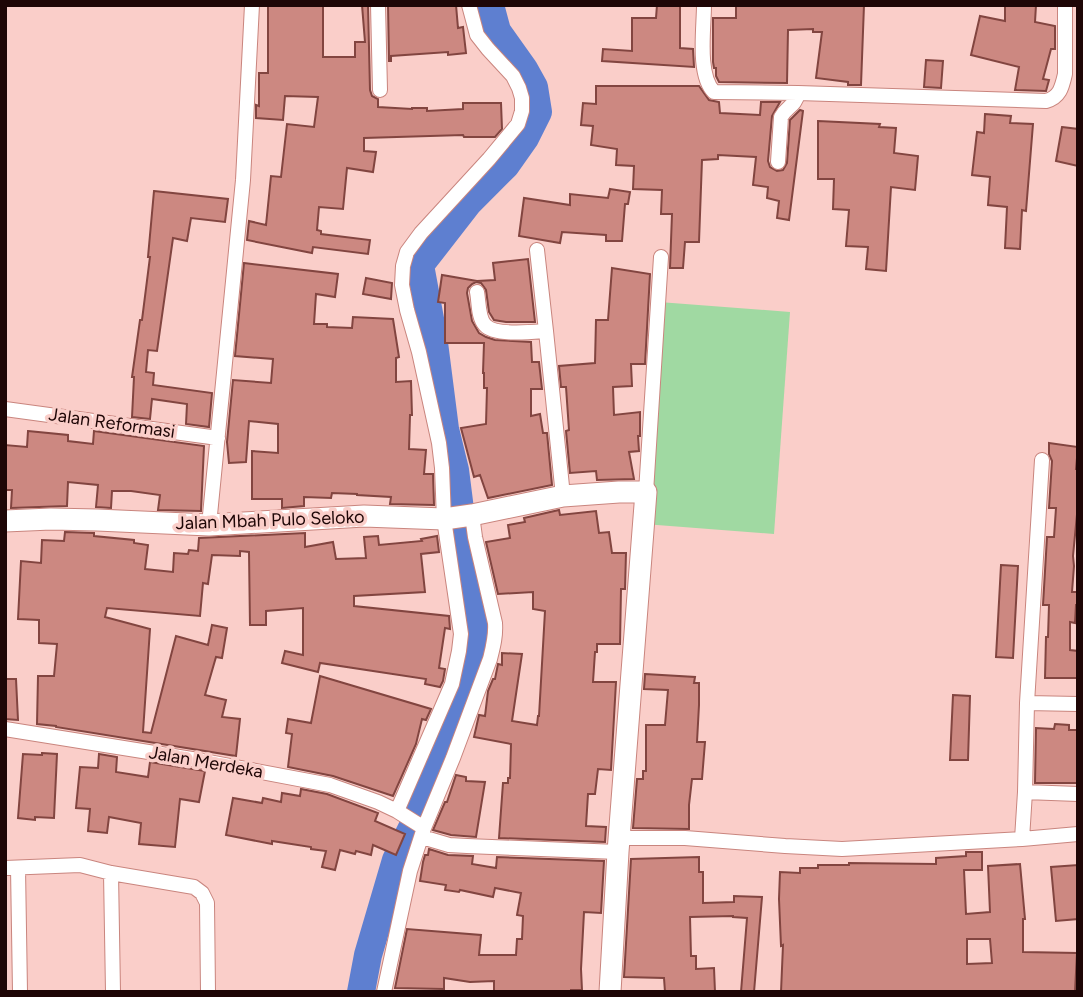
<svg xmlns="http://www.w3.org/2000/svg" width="1083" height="997" font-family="Figtree,sans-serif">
	<rect width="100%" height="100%" fill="#facec9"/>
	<path fill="#a0d9a2" d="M659 302 790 312 774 534 644 524Z"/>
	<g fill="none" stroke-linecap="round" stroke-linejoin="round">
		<path stroke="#5e7fd0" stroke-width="28" d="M361 992 368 955 396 860 419 814 438 761 454 726 467 693 477 644 455 470 445 429 433 335 420 265 469 202 506 165 525 138 538 112 534 87 524 69 497 31 490 5"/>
	</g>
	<path fill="#cc8881" stroke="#824540" stroke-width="2" fill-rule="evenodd" d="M268 5H323V57H355V42H365L362 5H368L370 90 372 96 378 99V107L412 109V108H427V111L463 109V103H501L502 129 495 137H464L463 135 364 138V151L376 152 373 172 347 168 343 209 319 207 317 230 321 231V234L370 240 368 254 313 247 312 253 247 240 249 221 266 225 271 176 281 177 287 124 314 127 318 97 285 96 283 120 256 118V105L259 106V73H268Z
		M388 5H456L458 28 463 27 466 53 448 55V52L391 56V61H389Z
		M657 5H680V48L693 49 694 67 602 61 603 49 632 51V18H656Z
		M736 5H864L861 85H848V82L816 78 822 32H813V29L788 30 787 83 719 82 716 76V68H714L713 62V18H736Z
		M1005 5H1036L1035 22 1055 26V49H1051L1043 79 1049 80 1046 91 1015 90 1019 67 971 55 980 16 1005 21Z
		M926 60 943 61 941 88 924 87Z
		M596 86H699L709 100 719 102 720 113 760 115 761 102H780L772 116 768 161 770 167 777 171 783 170 787 163 790 120 800 110 803 111 789 220 777 218 779 201 767 198 768 187 753 185 756 157 718 155V159L702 160 699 242H685L683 268H670L672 214H661L662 190 633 189 634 166 616 165 617 149 591 145 593 126 581 125 583 103 596 104Z
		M985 114 1011 116 1010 123 1033 124 1026 211 1022 210 1020 249 1005 248 1007 207 988 205 990 177 972 175 977 132 984 133Z
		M818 121 880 124 879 127 896 128 894 153 918 156 915 190 891 187 886 271 866 269 868 247 846 246 849 210 833 209 834 179H818Z
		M1062 127 1078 129V166L1056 161Z
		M610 189 630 192 628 204H625L622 241H606V235L562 232 560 243 519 236 524 198 570 205V194L608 198Z
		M154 191 228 199 225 222 191 218 187 241 173 238 157 351 148 350 146 372 154 373 153 385 212 393 209 427 186 424 187 404 152 399 150 419 132 417 134 377H132L140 320H142L150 257H148Z
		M528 259 535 322H506L494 320 489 312 486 290 481 283 476 282 472 284 468 288 467 293 472 321 479 333 486 337 495 340 531 342 532 362H539L542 389H531V416L540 414 543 433H547L552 485 488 498 480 475 474 477 461 428 486 424 487 388H484V373H483L484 343H445V303L438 302 440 289 442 275 477 281 495 280 493 263Z
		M244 263 338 274 335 297 316 294 314 324H327V327L352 328 353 317 393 319 399 357 396 358V382L411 381 412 415H410L409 449 426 450 424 474H433L434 505 390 504 391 497 357 495V494L332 493 331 498 304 497V506L282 508V499H252V451L278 453V424L249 421 246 462 229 463 227 442 233 380 271 383 273 359 235 356Z
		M612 268 650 274 645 364H631L632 386 613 387 614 415 640 412V436H638L639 451 629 452 634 479 597 480 596 471 570 473 566 431 569 430 566 387H561L559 366 595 363 596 320H608Z
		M366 278 392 283 391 299 363 294Z
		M28 431 68 435V441L93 444 94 431 204 446 201 511 158 510 160 495 131 491H112L111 508 96 507 98 485 68 482 67 506 11 508 12 490H5V445L27 447Z
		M1049 443 1078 447 1076 469H1078V504L1073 556 1074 566 1072 592H1078V605H1076L1075 623 1070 622V650L1078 651V678H1045L1046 637H1048L1049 605H1043L1047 537H1054L1056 508H1049L1052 461 1049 454Z
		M559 510 560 515 596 511 599 533 609 532 612 553H626L625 589H621L620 644H597V652H595L593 682H616L611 770 598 769 595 794H588L586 826 606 827 605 842 499 838 503 783H508V778H510L511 744 474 737 479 715 485 716 488 691 493 679H495L498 664 502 665V653L522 654 512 721 537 725 538 716H539L545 611 533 609V592L498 594 486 542 510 538 508 525 525 522 524 518Z
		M65 532 94 533V536L134 540V543L148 545 145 569 173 572 174 553 188 554 189 550 198 551 199 538 305 533V547L333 542 336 559 366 558 364 537 378 536 379 545 422 541 421 539 437 536 439 552 421 554 425 592 354 596V606L449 616 450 629 445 628 439 668 445 669 443 681 440 687 425 684 426 679 320 663 318 672 282 663 285 651 303 655V608L266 611V625H250L249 552 240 551V556L212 555 208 584 203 583 200 616 107 608 105 617 150 629 143 732 151 733 176 636 208 645 212 625 227 628 222 658 216 657 205 695 226 700 222 717 240 719 236 756 56 727V726L37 724 38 676H54L57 644 39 643V620L18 619 21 561 41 563 42 540 64 541Z
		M1001 565 1018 566 1013 658 996 657Z
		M645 674 695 677 694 683H699V705L697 742H705L702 779H692L689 805V829L633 828 637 779H643V771H646V725H665L668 690 644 689Z
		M320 676 431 709 426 720 422 719 416 744 393 796 333 776 288 767 292 734 286 733 288 719 311 723Z
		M5 679H16L18 720 5 719Z
		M953 695 970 696 968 760H950Z
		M1055 724 1069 725V730H1078V783H1035L1036 728 1054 729Z
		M42 753 57 754 54 818 35 817V820L18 818 23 754 42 755Z
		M99 754 117 757 116 772 148 777 150 762 205 771 199 802 180 799 175 847 139 844 141 823 109 817 107 833 88 831 90 809 76 808 80 767 98 768Z
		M456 775 466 777V781L485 782 476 837 451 835 433 830 445 802H447Z
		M301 789 327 794 378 813 375 821 405 834 396 855 373 845 371 855 356 851 355 854 340 850 335 870 322 867 326 851 311 849V847L272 841V844L226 835 233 798 262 803 263 798 281 802 282 793 300 796Z
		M429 849 448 855 473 856 472 864 496 868 497 857 604 861 601 913 584 912 581 969 582 990H571V992H494V981L470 982 444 978V989L395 988 407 929 481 935 479 955H516L517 939H522L523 916 517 915 521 893 495 888 493 897 460 890 459 892 445 890 446 885 420 881 423 862 425 855H428Z
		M966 852H982V870H964L966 914 990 912 988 866 1020 864 1025 919H1023V952L1077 953 1075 992H781L783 945 781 946 779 899 780 872 800 873V868H818V865H849V863L936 864V858L966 856ZM967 939H990L992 963 967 964Z
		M699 857V872H703V903L734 902V896L762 897 754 992H741L747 918 733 917V916L690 917 691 956H696V969L714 968 715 992H665L664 978 624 977 631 859Z
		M1078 865V919L1056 921 1051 867Z"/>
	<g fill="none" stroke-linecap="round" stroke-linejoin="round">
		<defs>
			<path id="street" d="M378 5 380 90
				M704 5C704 28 697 75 714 92L798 93 1046 101C1060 97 1062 87 1065 74V5
				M778 162 781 117C787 106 795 107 798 93
				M537 250 546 331
				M477 292C479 302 478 318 485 325 494 336 532 332 546 331L563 496
				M5 409 218 438
				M646 492 661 257
				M209 525 243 180 252 5
				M1027 703 1078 704
				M5 729 198 760 330 785 378 802 397 811 424 828
				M1025 792 1078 794
				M397 811 452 684 459 651 461 634 444 519 442 468 439 443 419 352 407 310 402 285 403 266 407 252 421 233 489 159 518 124 522 111V98L519 88 513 76 488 49 477 35 469 5
				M422 837 449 845 467 846 618 852
				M620 838H685L785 846 842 849 1022 839 1078 834
				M1022 839 1025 792 1027 703 1042 460
				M5 868 80 865 111 873 194 887 202 893 207 903 208 992
				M18 868 20 992
				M111 873 113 992
				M384 992 410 871 424 828 453 758 490 659C493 647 496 636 495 623L475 537 472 515"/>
			<path id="secondary" d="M5 521 51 519 97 520 209 525 364 516 444 519 472 515 563 496 619 492H646L618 852 610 992"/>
		</defs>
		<use href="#street" stroke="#c9857e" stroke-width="16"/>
		<use href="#secondary" stroke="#c9857e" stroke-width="23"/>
		<use href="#street" stroke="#fff" stroke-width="14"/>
		<use href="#secondary" stroke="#fff" stroke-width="21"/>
	</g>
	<g text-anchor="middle" stroke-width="7" stroke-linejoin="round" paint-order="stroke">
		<g font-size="18" fill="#1e0606" stroke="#facec9">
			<text transform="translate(112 423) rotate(8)" y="6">Jalan Reformasi</text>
			<text transform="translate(270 520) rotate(-2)" y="6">Jalan Mbah Pulo Seloko</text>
			<text transform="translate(206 762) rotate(10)" y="6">Jalan Merdeka</text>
		</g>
	</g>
	<rect width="1083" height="997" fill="none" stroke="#1e0606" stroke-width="14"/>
</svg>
